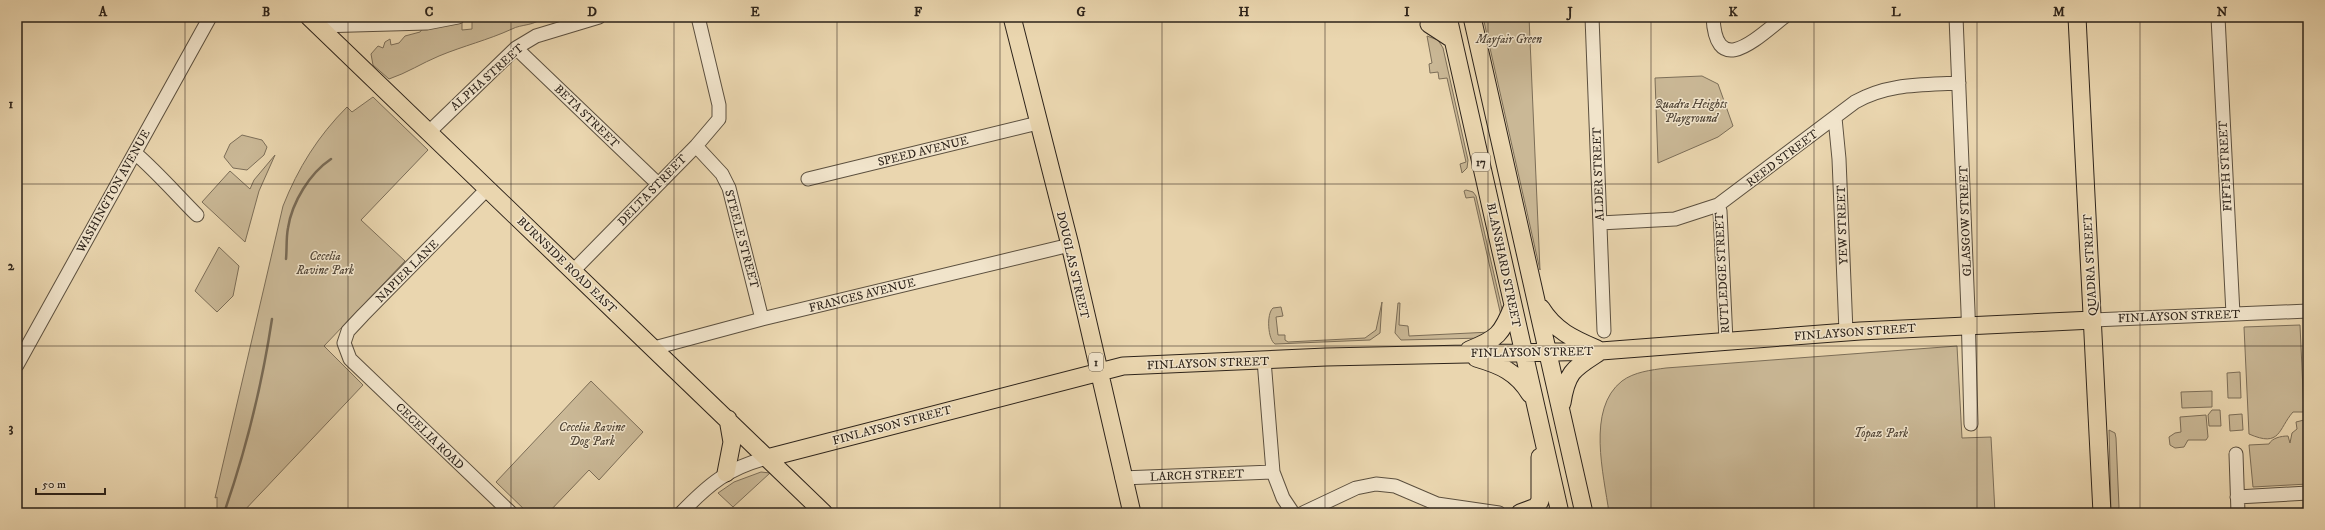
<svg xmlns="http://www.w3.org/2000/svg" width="2325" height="530" font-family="'IM FELL DW Pica',serif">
	<rect width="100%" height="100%" fill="#ead6af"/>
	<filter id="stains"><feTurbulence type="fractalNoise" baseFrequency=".005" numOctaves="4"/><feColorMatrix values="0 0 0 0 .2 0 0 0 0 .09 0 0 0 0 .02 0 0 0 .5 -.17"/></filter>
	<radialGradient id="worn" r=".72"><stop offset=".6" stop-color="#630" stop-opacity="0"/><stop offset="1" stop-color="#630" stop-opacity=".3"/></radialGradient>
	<path fill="#cab896" stroke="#7c6e58" d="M475 17H542C536 26 521 24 512 29 488 40 463 46 439 56 422 63 407 73 389 79L373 65 371 54 378 46 383 48 385 42 390 39 391 45 399 43 405 36 420 32 424 27 458 20 462 22V30L472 29V22Z
		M1483 17H1529L1540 270Z
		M1427 36 1438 40 1443 48 1468 160 1467 168 1462 173 1460 164 1466 162 1447 78 1439 79 1438 72 1430 73 1429 64 1432 63Z
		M1702 76 1718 84 1733 126 1718 137 1658 163 1655 78Z
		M373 97 428 150 361 220 405 261 324 346 363 385 242 513H217V497L215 498 283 206C298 168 318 136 347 107L352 112Z
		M242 135 262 140 267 147 264 155 247 170 233 168 224 157 230 144Z
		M275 155 259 191 245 242 202 202 230 171 250 189 254 180Z
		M1466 190 1473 192 1476 196 1502 309 1501 316 1474 197 1466 198 1464 191Z
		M219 247 239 266 233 296 217 312 195 291Z
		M1382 302 1380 333 1370 340 1275 344C1268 340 1266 314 1273 308L1281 307 1283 316 1276 317 1278 335H1285V340L1288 342 1365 338 1376 330Z
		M1398 303H1400L1399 325 1408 326 1409 336 1491 332 1483 338 1401 340 1395 333Z
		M2300 325 2304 412H2293C2278 429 2281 448 2249 434L2244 327Z
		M1957 346 1962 438 1991 437 1995 513H1609C1604 475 1586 409 1622 381 1634 372 1651 370 1666 368Z
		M2240 372 2241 398H2228L2227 373Z
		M591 381 643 432 599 480 589 470 548 513H528L496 482Z
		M2212 391V407L2182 408 2181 392Z
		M2212 410H2220L2221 426H2209L2208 415Z
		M2242 414 2243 430 2230 431 2229 415Z
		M2206 415 2208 437 2206 440H2188L2184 447 2175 448 2170 445 2169 437 2175 433 2181 432 2180 417Z
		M2304 420 2308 484 2253 487 2249 445 2269 444C2272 438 2281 436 2288 436L2290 443 2292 433 2297 429 2296 422Z
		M2109 430 2115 433 2116 438 2119 507 2116 513H2111Z
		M761 472 770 473 733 507 718 493 734 482Z"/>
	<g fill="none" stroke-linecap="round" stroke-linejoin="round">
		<path stroke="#786a55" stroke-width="2.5" d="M286 259C287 249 286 238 288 228 292 202 310 173 331 159
			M224 513C246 450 262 385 272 319"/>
		<defs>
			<path id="minor" d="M1592 17 1604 331
				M1713 17C1716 80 1758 37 1784 17
				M1956 17 1968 311 1971 424
				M2218 17 2233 314
				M318 26 427 23 458 17
				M516 48 658 184
				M1835 118 1839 159 1846 332
				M428 133 516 48 536 36 599 17
				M696 146 722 174 729 188 762 319
				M135 153C157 172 176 194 197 215
				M808 179 1038 123
				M487 189 363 315 348 331 344 343 350 359 511 513
				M1718 205 1720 211 1726 341
				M1600 223 1675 219 1718 205 1855 102C1888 83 1923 85 1959 83
				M573 271 696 146 719 119V105L698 17
				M2093 320 2308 311
				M654 348 762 319 1070 245
				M1264 360 1273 472 1283 498 1293 513
				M17 365 210 17
				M2236 454 2238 513
				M1122 478 1273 472
				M2237 497 2308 493
				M681 513C709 484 728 468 767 458
				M1303 513 1356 488 1376 484 1395 486 1437 504 1499 513"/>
			<path id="major" d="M309 17 824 513
				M1012 17 1070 245 1132 513
				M1448 17 1560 513
				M1472 17 1584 513
				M2077 17 2102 513
				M1429 24 1452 39
				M1541 308C1555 331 1574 339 1597 349
				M1469 350C1497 339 1502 334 1513 306
				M1476 358C1500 365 1517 372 1530 394
				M1562 403C1567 370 1575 368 1601 351
				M767 458 1123 366 1326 357 1601 351 1860 331 2093 320
				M726 473 732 442 728 419
				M1520 513 1536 507 1540 501V457"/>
		</defs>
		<use href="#minor" stroke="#5c503f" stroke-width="15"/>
		<use href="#major" stroke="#2d231a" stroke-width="19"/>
		<use href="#minor" stroke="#f1e4cb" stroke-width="13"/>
		<use href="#major" stroke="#ead6af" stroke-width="17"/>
	</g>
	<path fill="none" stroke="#2d231a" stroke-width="1" stroke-opacity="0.55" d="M185 17V513M348 17V513M511 17V513M674 17V513M837 17V513M1000 17V513M1162 17V513M1325 17V513M1488 17V513M1651 17V513M1814 17V513M1977 17V513M2140 17V513M17 184H2308M17 346H2308"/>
	<g text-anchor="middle" stroke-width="3" stroke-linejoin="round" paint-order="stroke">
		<g fill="#f1e4cb" stroke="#685d4f" stroke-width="1">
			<rect x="1472" y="153" width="18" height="18" rx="3"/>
			<rect x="1089" y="353" width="14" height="18" rx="3"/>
		</g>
		<g font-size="11" font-weight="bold" fill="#2d231a">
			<text x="1481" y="166">17</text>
			<text x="1096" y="366">1</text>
		</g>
		<g font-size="12" font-style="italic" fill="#544839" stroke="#f1e4cb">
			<text x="1509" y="43">Mayfair Green</text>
			<text x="1691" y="108">Quadra Heights<tspan x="1691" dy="14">Playground</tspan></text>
			<text x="325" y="260">Cecelia<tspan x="325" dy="14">Ravine Park</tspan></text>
			<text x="592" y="431">Cecelia Ravine<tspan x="592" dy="14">Dog Park</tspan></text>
			<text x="1881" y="437">Topaz Park</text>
		</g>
		<g font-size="12" fill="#2d231a" stroke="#f1e4cb">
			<text transform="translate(487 77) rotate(-42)" y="4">ALPHA STREET</text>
			<text transform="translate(587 116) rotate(44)" y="4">BETA STREET</text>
			<text transform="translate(923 151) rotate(-14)" y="4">SPEED AVENUE</text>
			<text transform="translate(1782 158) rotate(-37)" y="4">REED STREET</text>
			<text transform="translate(2225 166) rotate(-93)" y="4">FIFTH STREET</text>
			<text transform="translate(1598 174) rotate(-92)" y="4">ALDER STREET</text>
			<text transform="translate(652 190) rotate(-46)" y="4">DELTA STREET</text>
			<text transform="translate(113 191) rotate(-61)" y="4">WASHINGTON AVENUE</text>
			<text transform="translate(1965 221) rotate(-92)" y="4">GLASGOW STREET</text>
			<text transform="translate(1842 225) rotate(-92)" y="4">YEW STREET</text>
			<text transform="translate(742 239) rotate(75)" y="4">STEELE STREET</text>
			<text transform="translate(567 265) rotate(44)" y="4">BURNSIDE ROAD EAST</text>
			<text transform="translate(1073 265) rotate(77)" y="4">DOUGLAS STREET</text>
			<text transform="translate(1504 265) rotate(78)" y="4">BLANSHARD STREET</text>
			<text transform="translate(2090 265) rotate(-93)" y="4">QUADRA STREET</text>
			<text transform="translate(407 271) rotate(-45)" y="4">NAPIER LANE</text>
			<text transform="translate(1722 273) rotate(-93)" y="4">RUTLEDGE STREET</text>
			<text transform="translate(862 295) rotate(-14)" y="4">FRANCES AVENUE</text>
			<text transform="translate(2179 316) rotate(-2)" y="4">FINLAYSON STREET</text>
			<text transform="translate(1855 332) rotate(-4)" y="4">FINLAYSON STREET</text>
			<text transform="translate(1532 352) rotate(-1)" y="4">FINLAYSON STREET</text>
			<text transform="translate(1208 363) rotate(-2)" y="4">FINLAYSON STREET</text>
			<text transform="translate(892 425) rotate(-15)" y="4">FINLAYSON STREET</text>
			<text transform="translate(430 436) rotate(44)" y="4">CECELIA ROAD</text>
			<text transform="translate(1197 475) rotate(-2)" y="4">LARCH STREET</text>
		</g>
	</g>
	<rect width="2325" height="530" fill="none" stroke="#ead6af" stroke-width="44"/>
	<path d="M36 488v6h69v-6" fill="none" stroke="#2d231a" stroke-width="2"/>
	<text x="42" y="488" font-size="12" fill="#2d231a" stroke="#f1e4cb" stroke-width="3" paint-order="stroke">50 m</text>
	<rect x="22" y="22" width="2281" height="486" fill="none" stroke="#2d231a" stroke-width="1.5"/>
	<g font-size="13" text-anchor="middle" font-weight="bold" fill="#2d231a">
		<text x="103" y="16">A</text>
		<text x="266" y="16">B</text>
		<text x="429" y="16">C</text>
		<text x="592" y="16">D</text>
		<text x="755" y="16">E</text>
		<text x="918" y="16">F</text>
		<text x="1081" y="16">G</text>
		<text x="1244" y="16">H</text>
		<text x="1407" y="16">I</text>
		<text x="1570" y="16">J</text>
		<text x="1733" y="16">K</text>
		<text x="1896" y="16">L</text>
		<text x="2059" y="16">M</text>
		<text x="2222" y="16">N</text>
		<text x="11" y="108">1</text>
		<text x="11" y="270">2</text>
		<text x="11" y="432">3</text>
	</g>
	<rect width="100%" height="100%" filter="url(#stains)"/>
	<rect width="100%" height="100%" fill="url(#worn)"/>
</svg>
